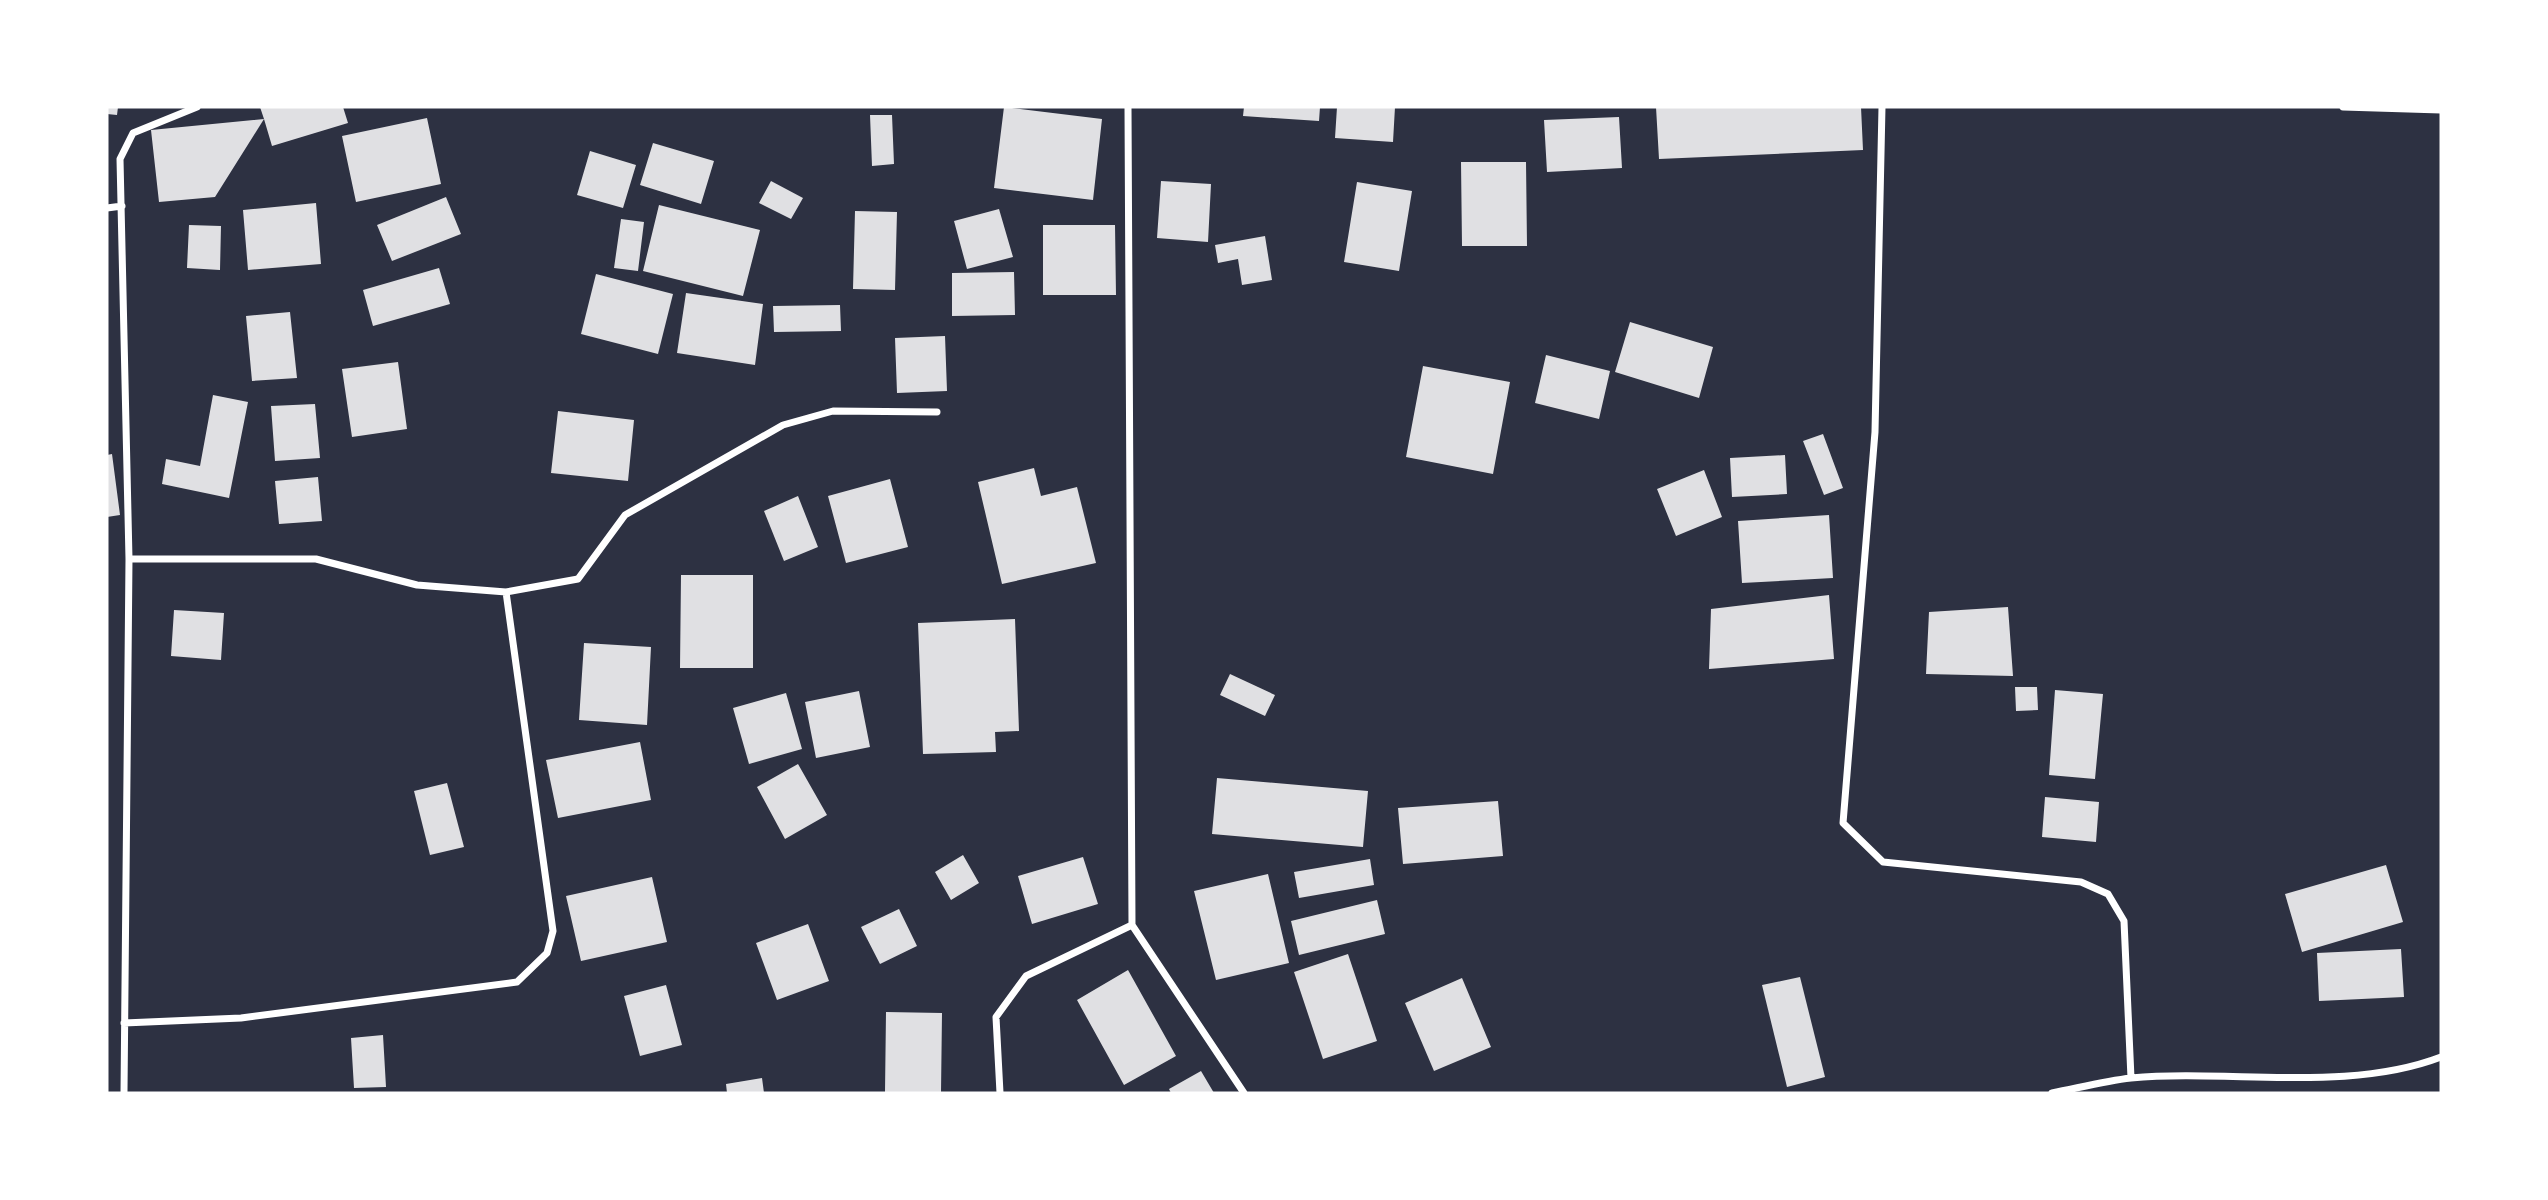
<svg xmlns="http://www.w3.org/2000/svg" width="2548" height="1200" font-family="'Times New Roman',serif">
	<rect width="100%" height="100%" fill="#2d3142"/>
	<path fill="#e0e0e3" d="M107 107H118L117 115 107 114Z
		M260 107H343L348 123 272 146 264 119 215 197 159 202 151 130 264 119Z
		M1004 107 1102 119 1093 200 994 188Z
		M1244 107H1320L1319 121 1243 116Z
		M1337 107H1395L1393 142 1335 138Z
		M1656 107H1861L1863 150 1659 159Z
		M870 115H892L894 164 872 166Z
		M1619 117 1622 168 1547 172 1544 120Z
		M427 118 441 184 356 202 342 136Z
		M653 143 714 161 701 204 640 185Z
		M590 151 636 165 623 208 577 195Z
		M1461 162H1526L1527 246H1462Z
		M771 181 803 198 791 219 759 203Z
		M1161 181 1211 184 1208 242 1157 238Z
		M1357 182 1412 191 1399 271 1344 262Z
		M446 197 461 234 392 261 377 225Z
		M316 203 321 264 248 270 243 210Z
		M659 205 760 230 743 296 643 271Z
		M999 209 1013 257 967 269 954 221Z
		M855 211 897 212 895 290 853 289Z
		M621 219 644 222 638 271 614 268Z
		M189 225 221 226 220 270 187 268Z
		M1043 225H1115L1116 295H1043Z
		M1265 236 1272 280 1242 285 1238 259 1218 263 1215 245Z
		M439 268 450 304 373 326 363 290Z
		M1014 272 1015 315 952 316V273Z
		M596 274 673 294 658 354 581 334Z
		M686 293 763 304 755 365 677 353Z
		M840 305 841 331 774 332 773 306Z
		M290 312 297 378 252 381 246 316Z
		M1630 322 1713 347 1699 398 1615 372Z
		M945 336 947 391 897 393 895 338Z
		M1546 355 1610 371 1599 419 1535 403Z
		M398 362 407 429 352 437 342 369Z
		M1423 366 1510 382 1493 474 1406 457Z
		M213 395 248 402 229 498 162 484 166 459 200 466Z
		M315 404 320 458 275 461 271 406Z
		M558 411 634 420 628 481 551 473Z
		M1823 434 1843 488 1824 495 1803 441Z
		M112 454 120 515 107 517V455Z
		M1785 455 1787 494 1732 497 1730 458Z
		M1034 468 1041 496 1077 487 1096 563 1002 584 978 482Z
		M1704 470 1722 517 1676 536 1657 489Z
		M318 477 322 521 279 524 275 481Z
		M890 479 908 547 846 563 828 496Z
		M798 496 818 547 784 561 764 511Z
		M1829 515 1833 578 1742 583 1738 521Z
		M681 575H753V668H680Z
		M1829 595 1834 659 1709 669 1711 609Z
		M2008 607 2013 676 1926 674 1929 612Z
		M174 610 224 613 221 660 171 656Z
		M1015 619 1019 731 995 732 996 752 923 754 918 623Z
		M584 643 651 647 647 725 579 720Z
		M1230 674 1275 695 1265 716 1220 695Z
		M2015 687H2037L2038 710 2016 711Z
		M2055 690 2103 694 2095 779 2049 775Z
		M859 691 870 747 816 758 805 702Z
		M786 693 802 749 749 764 733 708Z
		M640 742 651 800 558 818 546 760Z
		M798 764 827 815 785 839 757 787Z
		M1217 778 1368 791 1363 847 1212 834Z
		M447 783 464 847 430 855 414 791Z
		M2045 797 2099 802 2096 842 2042 837Z
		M1498 801 1503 856 1403 864 1398 808Z
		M963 855 979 883 951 900 935 872Z
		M1083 857 1098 904 1032 924 1018 876Z
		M1370 859 1374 885 1299 898 1294 872Z
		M2386 865 2403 922 2302 952 2285 894Z
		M1268 874 1289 963 1216 980 1194 891Z
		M652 877 667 942 581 961 566 896Z
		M1377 900 1385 934 1299 955 1291 921Z
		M899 909 917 946 880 964 861 927Z
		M808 924 829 981 777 1000 756 943Z
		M2401 949 2404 997 2319 1001 2317 953Z
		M1348 954 1377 1041 1323 1059 1294 972Z
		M1128 970 1176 1056 1124 1085 1077 1000Z
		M1800 977 1825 1077 1787 1087 1762 985Z
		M1462 978 1491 1047 1434 1071 1405 1003Z
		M666 985 682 1045 640 1056 624 996Z
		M886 1012 942 1013 941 1093 885 1092Z
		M383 1035 386 1087 354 1088 351 1038Z
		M1201 1071 1214 1093H1171L1169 1089Z
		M762 1078 764 1093H727L726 1084Z"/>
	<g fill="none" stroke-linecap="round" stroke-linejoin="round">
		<path stroke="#fff" stroke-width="7" d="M1128 107 1132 925 1244 1093
			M1882 107 1875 432 1843 823 1883 862 2081 882 2108 894 2124 921 2131 1078
			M2343 107 2441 110
			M107 208 122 206
			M129 559H316L417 585 506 592 578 579 625 515 783 425 833 411 937 412
			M124 1023 241 1018 517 982 547 953 553 931 506 592
			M124 1093 129 559 120 159 133 133 197 107
			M1000 1093 996 1017 1026 976 1132 925
			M2052 1093C2078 1088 2105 1081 2131 1078 2231 1069 2347 1093 2441 1057"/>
	</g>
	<rect width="2548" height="1200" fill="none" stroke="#ffffff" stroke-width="217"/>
</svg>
